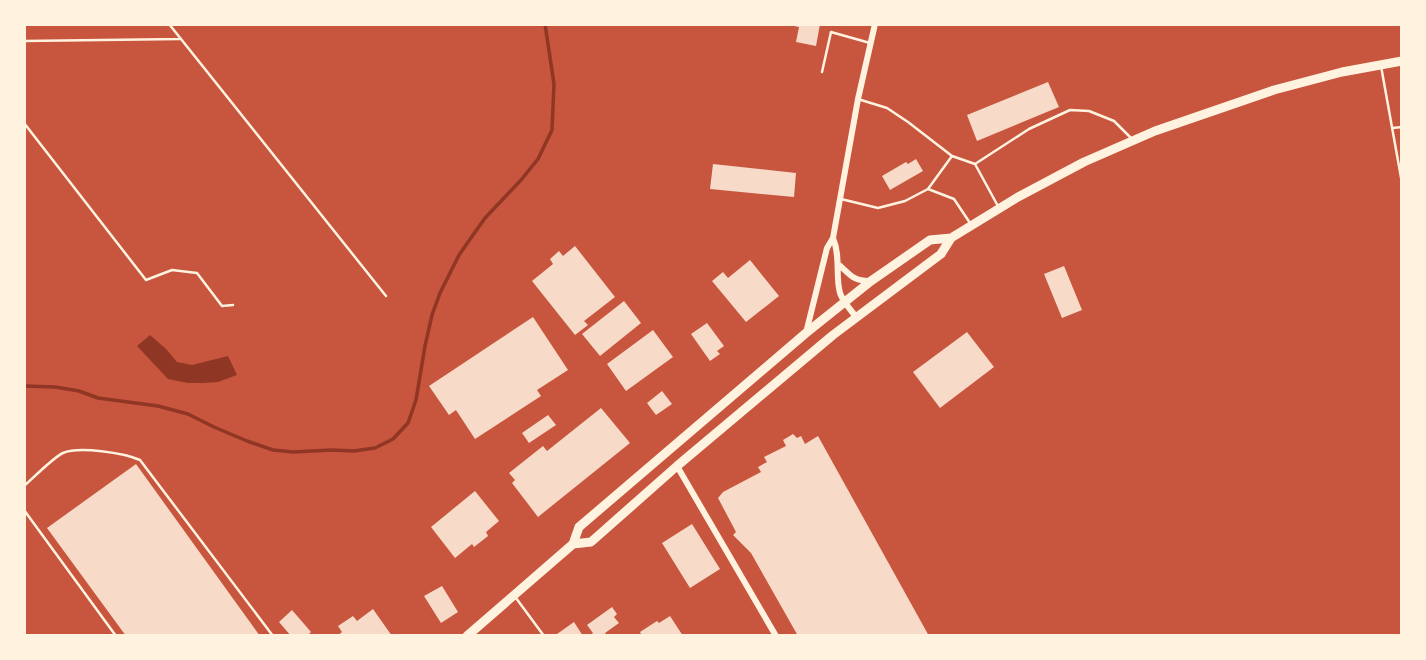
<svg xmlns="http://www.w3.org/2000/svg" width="1426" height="660" font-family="'Nunito Sans',sans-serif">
	<rect width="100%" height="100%" fill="#c8553d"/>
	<path fill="#8f3625" d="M150 335 166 349 177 362 192 365 228 356 237 375 218 382 203 383H188L168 379 137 346Z"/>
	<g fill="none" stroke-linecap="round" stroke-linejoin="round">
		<path stroke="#8f3625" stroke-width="3.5" d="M24 386 55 387 79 391 98 398 158 406 188 414 214 427 247 441 273 450 293 452 332 450 354 451 375 448 393 439 408 423 416 400 425 346 432 315 440 293 459 255 485 218 521 180 538 159 552 130 554 84 545 24"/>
	</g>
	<path fill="#f7dbc8" d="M794 24H820L816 46 796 42 799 27 794 26Z
		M1048 82 1059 107 977 141 967 115Z
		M916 159 923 171 890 190 882 176 906 162 908 164Z
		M713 164 796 173 794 197 710 189Z
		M575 246 615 297 584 321 588 325 575 335 532 281 553 264 550 259 559 251 563 256Z
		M750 260 779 296 746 322 712 281 723 272 728 278Z
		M1064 266 1082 310 1062 318 1044 274Z
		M624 301 641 323 600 356 582 334Z
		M533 317 568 370 537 390 541 396 475 439 456 410 449 415 429 386Z
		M707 323 724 346 717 351 720 354 710 361 691 334Z
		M653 330 673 357 626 391 607 364Z
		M967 332 994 367 940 408 913 372Z
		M662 391 672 404 656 415 647 403Z
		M601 408 630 443 538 517 512 483 515 480 509 473 543 446 547 451Z
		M548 415 556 425 529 443 522 433Z
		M793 434 797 438 801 436 805 444 818 436 929 636H798L751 553 733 535 736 532 718 498 723 492 761 472 758 467 767 462 764 457 786 446 783 440Z
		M136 464 260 636H126L47 528Z
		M475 491 499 521 486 532 488 536 474 547 472 544 455 558 431 527Z
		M692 524 720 569 690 588 662 543Z
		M442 586 458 612 441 623 424 596Z
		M612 607 617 614 614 617 619 623 605 633 607 636H589L593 633 587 625Z
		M373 609 392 636H337L342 632 338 626 353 616 357 621Z
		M292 610 311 632 307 636H291L279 622Z
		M670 616 683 636H642L640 632 657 621 659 623Z
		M574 622 583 636H559L557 634Z"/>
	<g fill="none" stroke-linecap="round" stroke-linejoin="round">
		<path stroke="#fff3e0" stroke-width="2.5" d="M169 24 386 296
			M24 41 180 39
			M1381 66 1402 183
			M822 72 831 32 870 43
			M24 123 146 280 172 270 197 273 222 306 233 305
			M1393 128 1402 127
			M952 156 975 164 999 208
			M975 164 1029 129 1070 110 1089 111 1114 121 1133 140
			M928 189 954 199 970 223
			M841 199 878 208 905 201 928 189 952 156 908 122 887 108 861 100
			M24 486C33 478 54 457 63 453 79 446 124 453 140 460L273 636
			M24 510 116 636
			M516 598 544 636"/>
		<path stroke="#fff3e0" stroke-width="6" d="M833 238C841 257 835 275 840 293 843 302 851 310 856 317
			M838 264C849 273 852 281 869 281
			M806 333 827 248 833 238 858 99 875 24
			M677 466 776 636"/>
		<path stroke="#fff3e0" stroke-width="9" d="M573 544 591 542 677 466 833 335 941 254 951 238
			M467 636 573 544 579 527 806 333 871 281 930 240 951 238 1018 197 1084 162 1155 131 1274 90 1342 72 1402 61"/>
	</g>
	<rect width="1426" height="660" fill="none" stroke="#fff3e0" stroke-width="52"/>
</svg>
